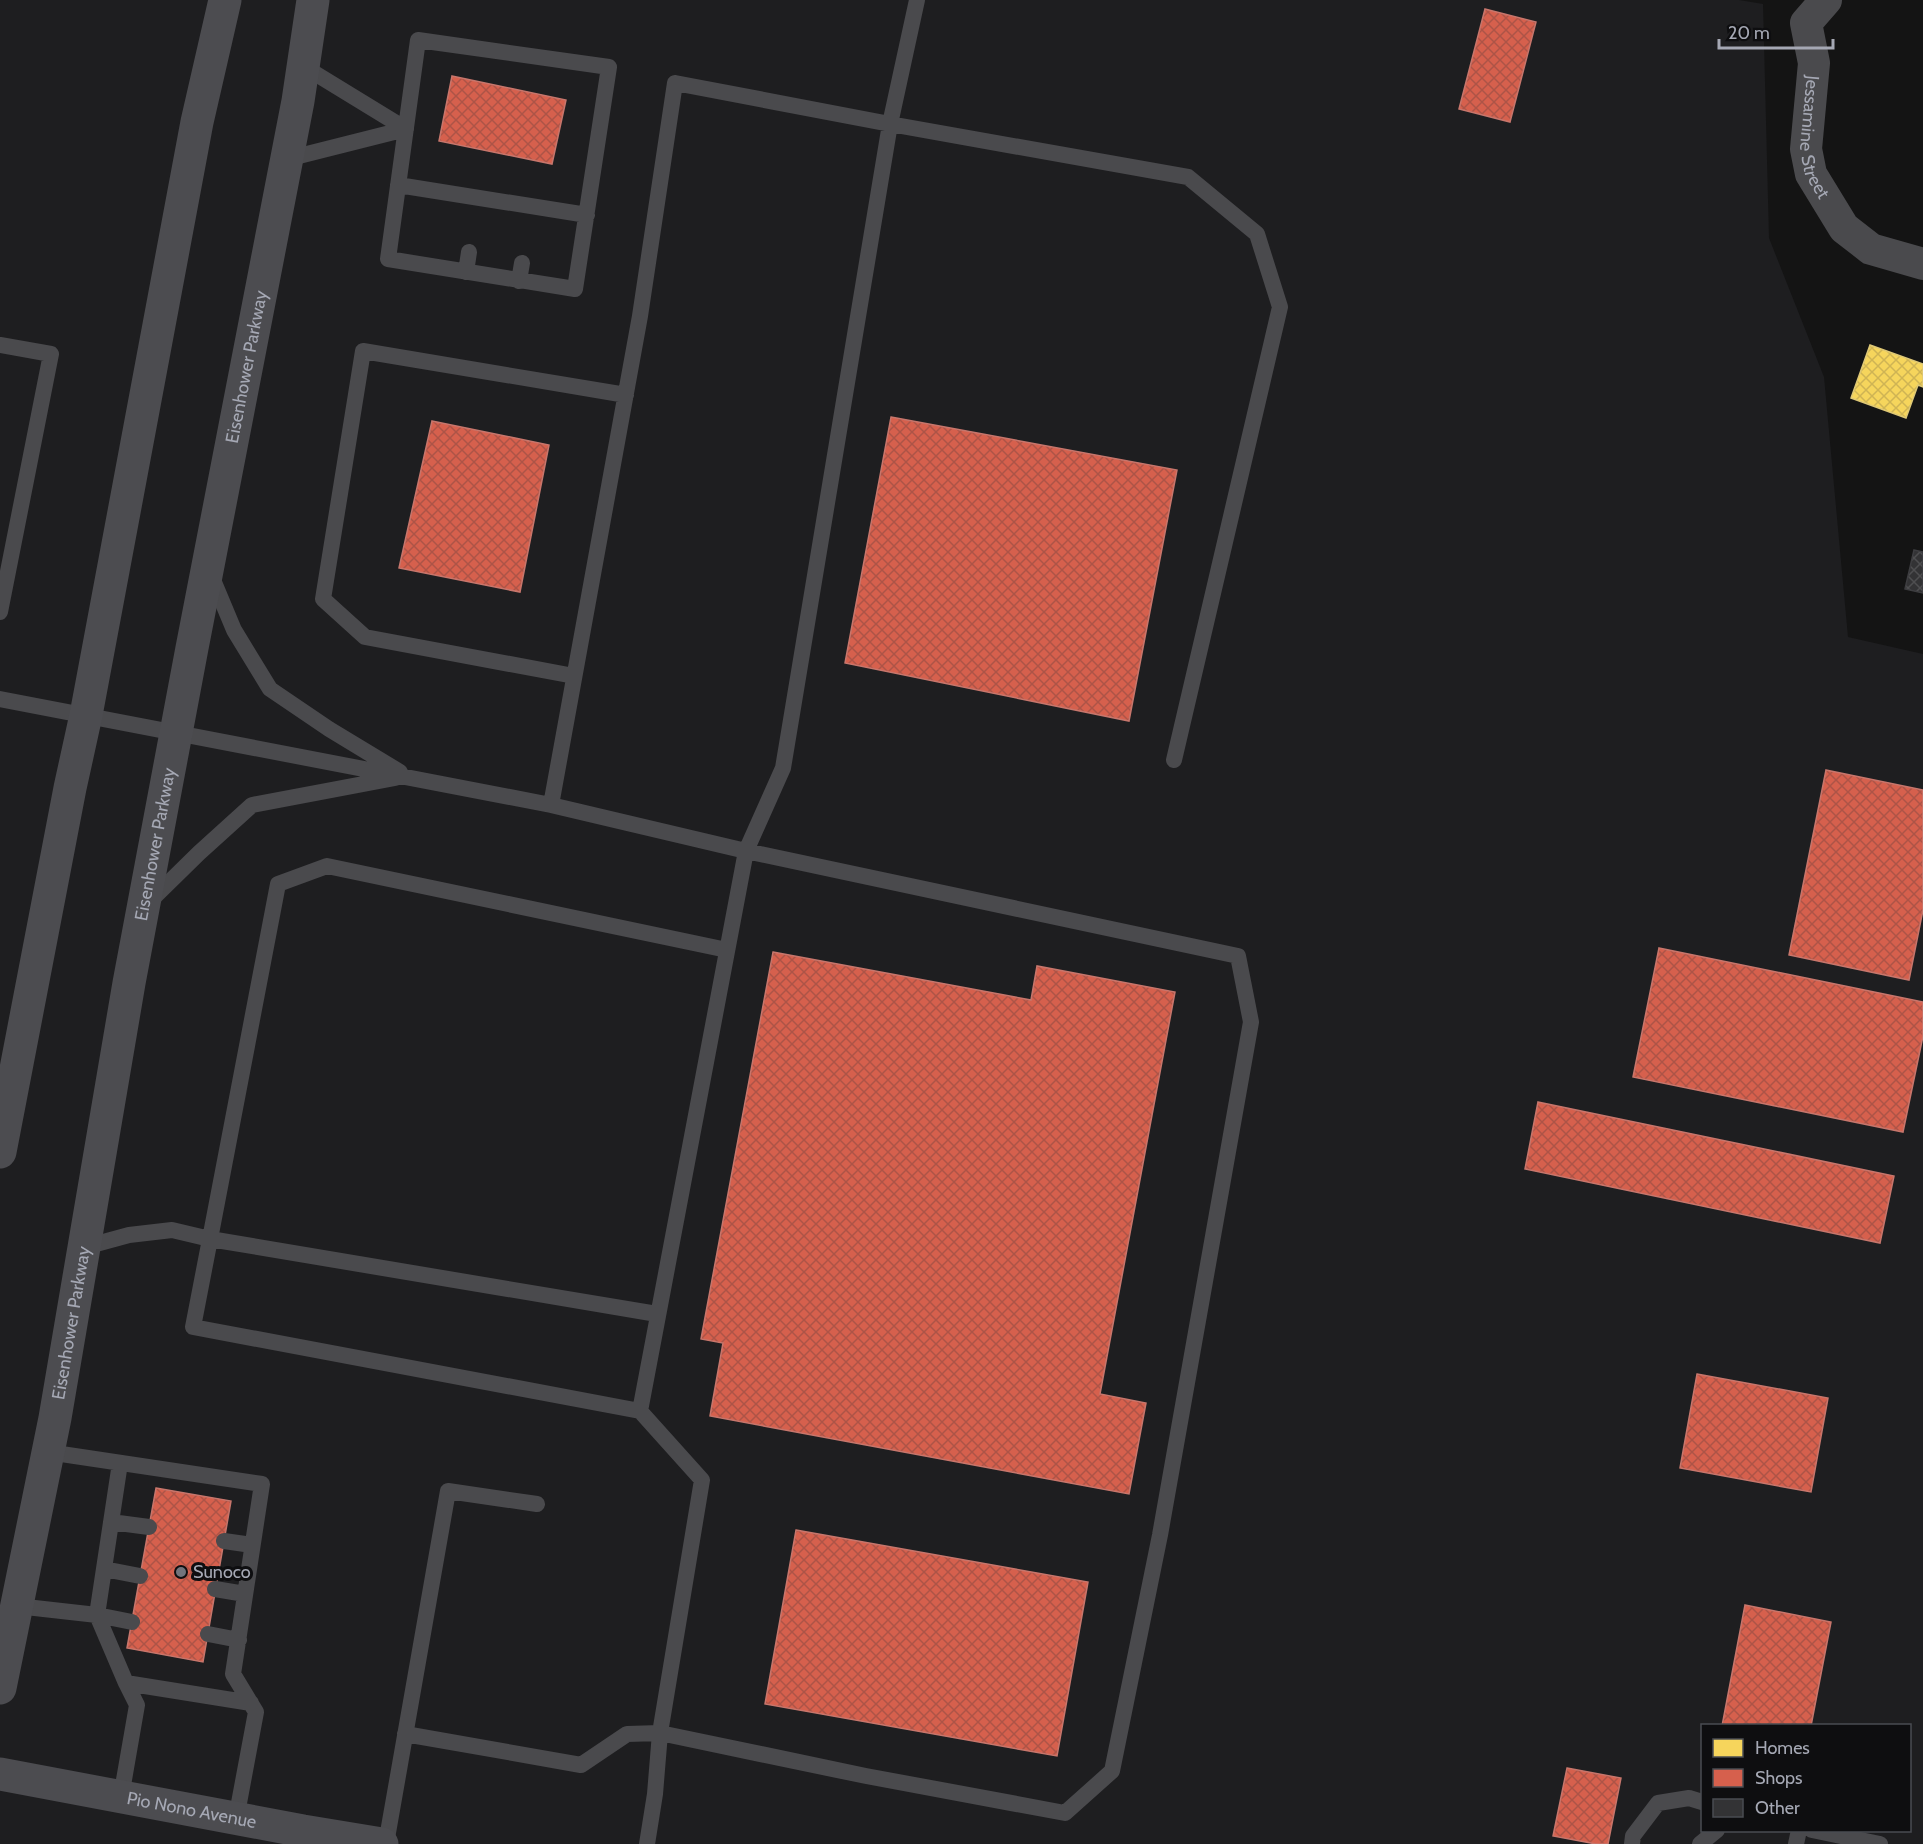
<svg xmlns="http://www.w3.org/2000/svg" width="1923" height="1844" font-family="Cabin,sans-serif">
	<defs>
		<pattern id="homes-cross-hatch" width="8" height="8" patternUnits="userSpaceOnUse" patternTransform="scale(1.5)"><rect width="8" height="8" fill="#f6d55c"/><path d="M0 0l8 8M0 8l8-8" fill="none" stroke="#cfb454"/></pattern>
		<pattern id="shops-cross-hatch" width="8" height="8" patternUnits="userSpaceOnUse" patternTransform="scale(1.5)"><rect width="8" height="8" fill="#d6604d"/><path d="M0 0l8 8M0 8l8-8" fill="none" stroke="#ad5447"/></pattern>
		<pattern id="building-cross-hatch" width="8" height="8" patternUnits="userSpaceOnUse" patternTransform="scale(1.5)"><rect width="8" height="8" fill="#333335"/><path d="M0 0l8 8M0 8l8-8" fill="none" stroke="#4e4e50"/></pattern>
	</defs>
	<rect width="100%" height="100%" fill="#141414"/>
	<path fill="#1e1e20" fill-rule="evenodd" d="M0 0H1739L1763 4 1769 238 1824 377 1848 637 1923 654V1844H0ZM1702 1726H1910V1830H1702Z"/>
	<path fill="url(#homes-cross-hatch)" stroke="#dec876" stroke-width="1.5" d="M1870 345 1923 364V387L1918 385 1906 418 1851 398Z"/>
	<path fill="url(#shops-cross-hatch)" stroke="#c7766c" stroke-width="1.5" d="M1485 9 1536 22 1510 122 1459 109Z
		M452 76 566 100 552 164 439 141Z
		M891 417 1177 470 1129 721 845 663Z
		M432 421 549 445 520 592 399 568Z
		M1826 770 1923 790V910L1909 980 1789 955Z
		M1659 948 1923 1002V1036L1903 1132 1633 1077Z
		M773 952 1031 1000 1037 966 1175 992 1100 1394 1146 1403 1129 1494 710 1416 723 1343 701 1339Z
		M1538 1102 1894 1176 1880 1243 1525 1169Z
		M1697 1374 1828 1398 1811 1492 1680 1468Z
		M156 1488 231 1501 203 1662 127 1648Z
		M796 1530 1088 1582 1057 1756 765 1704Z
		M1745 1605 1831 1622 1811 1726H1722Z
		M1567 1768 1621 1778 1608 1844H1596L1553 1836Z"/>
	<path fill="url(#building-cross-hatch)" stroke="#3d3d40" stroke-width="1.5" d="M1914 550 1923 552V593L1905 589Z"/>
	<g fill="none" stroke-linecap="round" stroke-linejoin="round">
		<path stroke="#4a4a4d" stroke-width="16" d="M418 40 609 67 575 289 388 259Z
			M303 66 406 129
			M287 159 406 129
			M398 185 587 215
			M466 272 469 252
			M519 281 522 263
			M0 345 51 354 0 612
			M211 575 234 630 270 689 329 729 400 772
			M574 676 365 637 323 599 363 351 626 395
			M0 699 551 805 746 851 1238 956 1251 1022 1160 1535 1112 1771 1065 1813 866 1776 660 1733 627 1734 581 1765 405 1734
			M551 805 640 316 675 83 890 124 1188 177 1257 234 1280 307 1174 760
			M147 904 199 853 252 805 395 778
			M85 1247 129 1235 172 1230 210 1239 278 884 327 866 727 950
			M640 1411 193 1327 210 1239 657 1314
			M48 1452 262 1484 233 1674 256 1712 236 1819
			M120 1463 97 1615 132 1622
			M111 1522 149 1527
			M224 1541 252 1545
			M104 1569 140 1576
			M215 1589 245 1594
			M17 1606 97 1615 126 1683 137 1705 121 1797
			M208 1634 239 1640
			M126 1683 251 1703
			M1812 1830 1880 1844
			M386 1844 448 1491 537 1504
			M647 1844 655 1794 660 1733 702 1480 640 1411 746 851 783 768 890 124 917 0
			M1632 1844 1633 1836 1658 1803 1689 1798 1702 1802
			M1700 1844 1717 1830
			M1796 1844 1799 1830"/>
		<path stroke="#4a4a4d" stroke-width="32" id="s1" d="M1826 0 1806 23 1814 63 1806 149 1811 174 1844 228 1871 249 1923 264"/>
		<g stroke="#4c4c50" stroke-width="33">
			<path d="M0 1152 70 788 86 715 197 122 225 0"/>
			<path id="s2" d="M0 1688 55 1418 129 983 192 648 298 101 313 0"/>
			<path id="s3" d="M0 1774 303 1831 382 1844"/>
		</g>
	</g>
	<circle fill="#72747c" stroke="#0e0e10" stroke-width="2" cx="181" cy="1572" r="6"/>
	<g text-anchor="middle" stroke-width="6" stroke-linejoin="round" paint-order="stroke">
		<g font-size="18" fill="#a5a8b4" stroke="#0e0e10">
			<text dy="6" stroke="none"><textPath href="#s1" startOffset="147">Jessamine Street</textPath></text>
			<text dy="6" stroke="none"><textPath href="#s2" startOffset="1344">Eisenhower Parkway</textPath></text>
			<text dy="6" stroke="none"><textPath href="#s2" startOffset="858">Eisenhower Parkway</textPath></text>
			<text dy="6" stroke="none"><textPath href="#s2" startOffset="372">Eisenhower Parkway</textPath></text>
			<text dy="6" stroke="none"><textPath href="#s3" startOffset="195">Pio Nono Avenue</textPath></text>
		</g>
		<g font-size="18" fill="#a5a8b4" stroke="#0e0e10" text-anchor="start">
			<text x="193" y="1578">Sunoco</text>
		</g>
	</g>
	<rect x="1701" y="1724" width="210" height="108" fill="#0e0e10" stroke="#4a4c52" stroke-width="1.5"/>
	<rect x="1713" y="1739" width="30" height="18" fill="#f6d55c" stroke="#4a4c52" stroke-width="1.5"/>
	<text x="1755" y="1754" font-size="18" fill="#a5a8b4">Homes</text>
	<rect x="1713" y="1769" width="30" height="18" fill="#d6604d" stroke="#4a4c52" stroke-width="1.5"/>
	<text x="1755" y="1784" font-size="18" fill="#a5a8b4">Shops</text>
	<rect x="1713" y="1799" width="30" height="18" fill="#333335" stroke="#4a4c52" stroke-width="1.5"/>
	<text x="1755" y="1814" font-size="18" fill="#a5a8b4">Other</text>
	<path d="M1719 39v9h114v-9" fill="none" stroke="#a5a8b4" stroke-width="3"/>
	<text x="1728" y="39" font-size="18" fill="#a5a8b4" stroke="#0e0e10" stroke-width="4.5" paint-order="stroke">20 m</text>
</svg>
